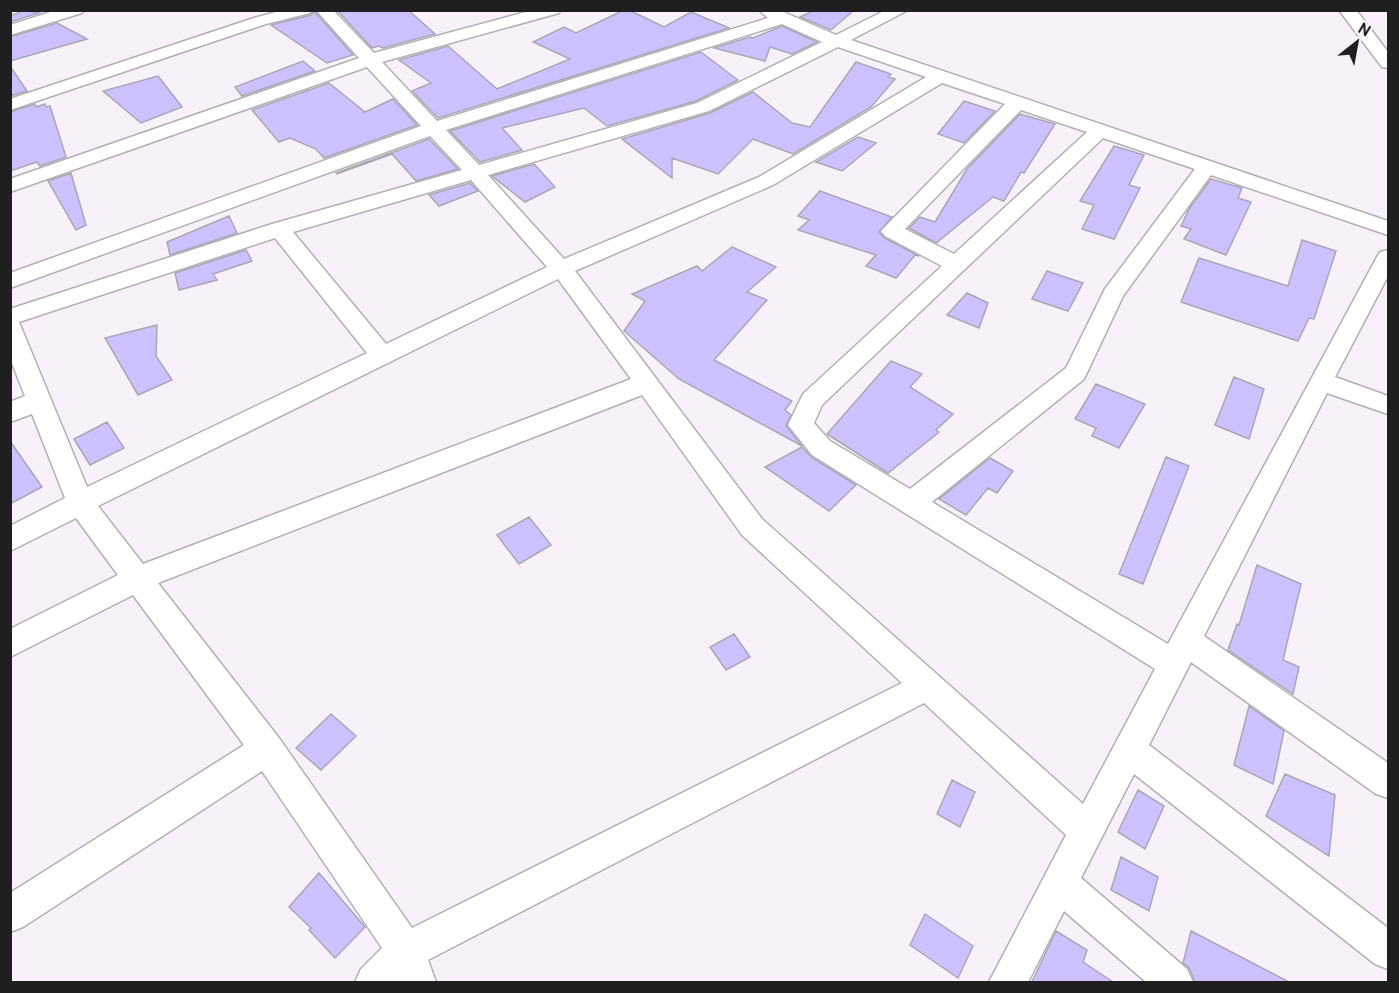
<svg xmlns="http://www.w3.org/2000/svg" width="1399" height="993" font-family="Overpass,sans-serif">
	<rect width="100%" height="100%" fill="#f9f1fa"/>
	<path fill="#cec1ff" stroke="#a9a7b0" stroke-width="1.5" d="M25 10 39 13 10 22V16Z
		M337 10H408L435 34 383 48 379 46 372 48Z
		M624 10H629L664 27 691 12 729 28 438 118 412 91 431 83 399 60 448 46 497 89 570 59 533 42 564 27 576 33Z
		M815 10H854L831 30 800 17Z
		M314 11 353 55 327 63 271 25 311 15Z
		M57 23 87 39 10 61V37Z
		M782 26 817 42 792 54 770 47 765 61 714 48 750 37 753 38Z
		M701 52 738 80 696 101 607 126 584 108 502 128 522 150 480 162 450 131Z
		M303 61 315 71 242 96 235 87Z
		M856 62 891 74 888 77 895 79 871 107 793 154 753 139 718 174 672 158V178L622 139 710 113 753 92 792 123 810 127Z
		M10 66 27 91 10 96Z
		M158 76 182 107 141 123 103 91Z
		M329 83 365 112 393 99 417 125 324 158 316 149 290 138 279 142 252 110Z
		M964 101 995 111 964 143 938 134Z
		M35 104 36 107 45 104 46 107 50 106 66 157 40 166 37 162 10 171V112Z
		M1020 114 1055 124 1024 173 1021 172 1004 201 993 197 936 243 909 228 920 217 935 222 967 169Z
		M858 137 876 143 842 171 816 162Z
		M429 139 458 169 416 181 392 154 337 174 336 173Z
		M1114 146 1144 155 1129 185 1140 188 1114 239 1082 229 1094 205 1080 201Z
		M534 164 555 187 525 202 492 176Z
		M71 173 86 225 76 230 48 181Z
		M1211 179 1242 188 1238 198 1251 202 1226 255 1184 239 1191 229 1181 226 1189 209Z
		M470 183 478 191 439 206 429 195Z
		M820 191 892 217 879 232 884 238 919 256 915 255 896 278 866 266 876 255 798 230 809 220 798 216Z
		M229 216 237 233 170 255 167 242Z
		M1302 240 1336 251 1314 319 1309 318 1298 341 1181 302 1199 258 1288 286Z
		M732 247 776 267 747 292 767 300 714 360 792 401 785 410 791 415 786 426 802 446 679 379 624 331 645 301 632 294 697 266 702 271Z
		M246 250 252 261 213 274 217 280 179 290 175 273Z
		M1047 271 1083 283 1068 311 1032 299Z
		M967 293 988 303 979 328 947 315Z
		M157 325 156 356 172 380 138 395 105 338Z
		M891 361 922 374 910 387 953 414 936 430 939 432 888 473 827 434Z
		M1234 377 1264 389 1249 439 1215 425Z
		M1096 384 1145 404 1119 448 1092 436 1096 428 1075 419Z
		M107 422 124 448 90 465 74 439Z
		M10 441 42 487 10 504Z
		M802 447 811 457 856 485 829 511 765 467Z
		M1166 457 1189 466 1143 584 1119 574Z
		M990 458 1013 471 997 493 988 488 966 515 939 499Z
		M529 517 551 545 519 564 497 535Z
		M1257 565 1301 584 1283 660 1299 667 1293 694 1228 650 1237 624 1239 625Z
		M734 634 750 657 726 670 710 647Z
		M1249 706 1284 731 1273 784 1234 765Z
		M331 714 356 736 321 770 296 748Z
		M1285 774 1335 795 1329 856 1266 816Z
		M952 780 975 792 960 827 937 814Z
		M1138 790 1164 806 1145 849 1118 832Z
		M1121 857 1158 877 1149 911 1111 890Z
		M319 873 365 927 335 958 309 930 311 928 289 907Z
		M925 914 973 946 958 978 910 945Z
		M1056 931 1087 950 1083 962 1113 982H1032Z
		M1191 931 1289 982H1195L1189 968 1183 963Z"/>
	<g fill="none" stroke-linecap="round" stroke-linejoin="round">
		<defs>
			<path id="minor" d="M57 10H84L82 13 10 35V25Z
				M283 10H312L310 13 266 24 10 110V99L254 18Z
				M316 10H333L374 53 533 10H561L559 13 382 62 437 121 768 18 759 10H779L836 35 886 10H908L851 40 1388 221V235L1211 175 1123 296 1084 379 932 502 1168 644 1377 257 1380 252 1388 250V276L1335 377 1388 396V414L1327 393 1204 636 1388 763V798L1376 794 1191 662 1149 745 1388 928V969L1375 964 1134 774 1081 878 1187 969 1193 982H1146L1064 911 1028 982H989L1066 835 924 703 428 960 436 982H355L361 969 382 948 262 771 23 927 10 932V893L244 745 133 595 10 657V629L118 575 76 518 10 551V526L65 498 32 414 10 422V402L25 396 10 358V309L272 224 462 170 430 136 10 288V273L421 126 367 67 10 192V179L359 58ZM782 24 822 42 697 103 479 165 446 130ZM838 47 926 77 759 177 564 259 488 175 709 111ZM942 83 1005 104 881 231 885 236 942 266 803 394 788 425 812 455 1155 669 1083 804 762 519 575 271 773 185ZM1021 110 1087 132 954 254 905 229ZM1103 138 1195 169 1105 289 1066 368 910 489 830 441 814 423 822 405ZM471 180 547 267 386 344 293 232ZM275 238 367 353 87 487 19 322ZM558 279 631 379 143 564 98 506ZM642 395 742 535 902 683 412 928 279 738 158 583Z
				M1339 10H1356L1388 52V68L1382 67Z"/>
		</defs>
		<use href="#minor" stroke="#b5aeb6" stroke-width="3"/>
		<use href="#minor" fill="#fff" fill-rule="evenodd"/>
	</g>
	<rect width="1399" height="993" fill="none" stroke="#201e21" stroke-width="24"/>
	<g transform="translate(1357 42) rotate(31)" stroke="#f9f1fa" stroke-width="4.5" paint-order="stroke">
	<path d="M0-4.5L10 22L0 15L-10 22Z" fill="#201e21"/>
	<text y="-9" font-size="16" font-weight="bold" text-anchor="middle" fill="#201e21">N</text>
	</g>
</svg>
